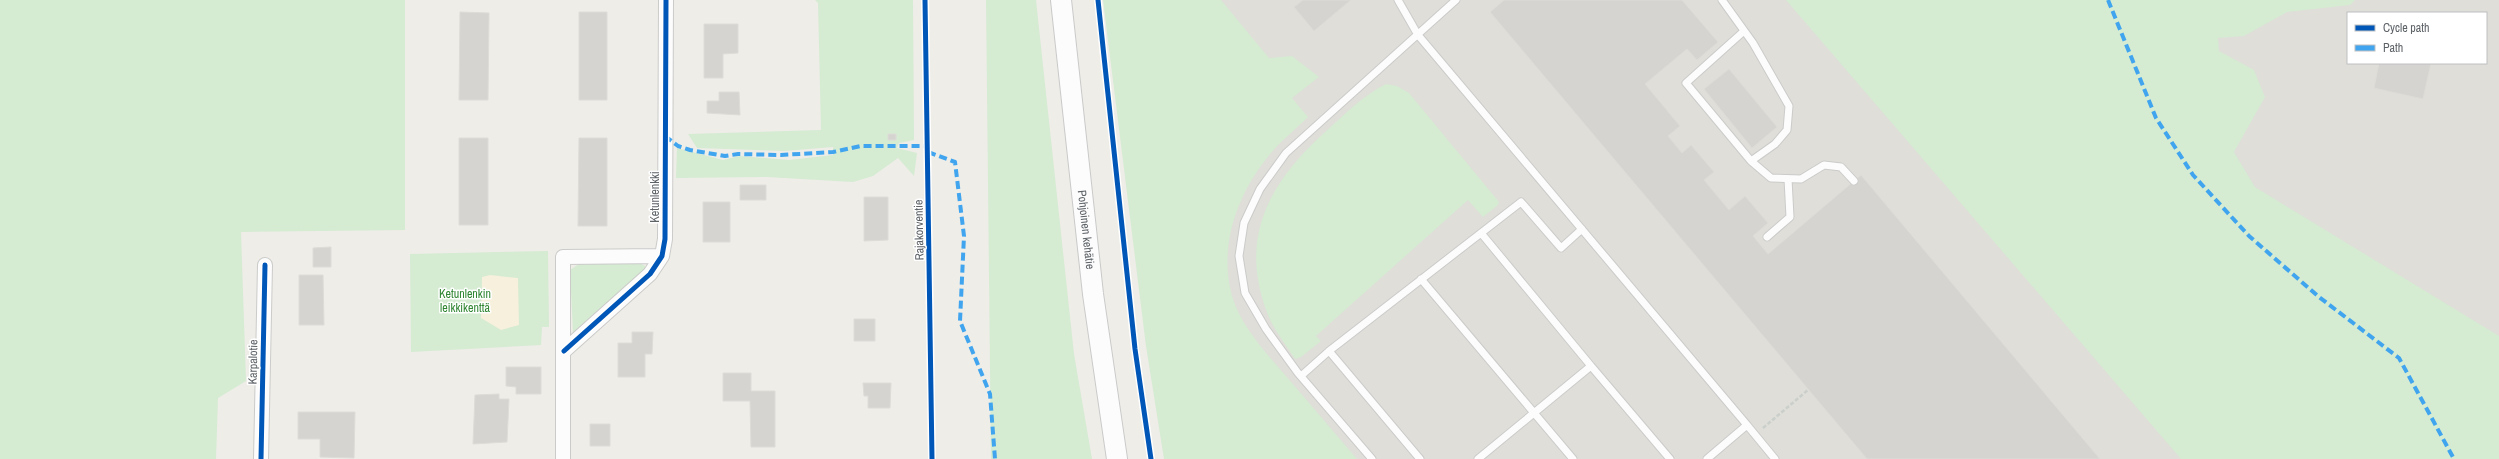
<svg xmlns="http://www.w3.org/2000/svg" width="2499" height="459" font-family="'Archivo Narrow',sans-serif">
	<rect width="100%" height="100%" fill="#eeede8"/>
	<path fill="#dfded9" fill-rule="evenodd" d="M1164 0H2499V459H1310L1197 283ZM2348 13H2486V63H2348Z"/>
	<path fill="#d5ebd2" d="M0 0H405V230L241 232 246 381 218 398 216 459H0Z
		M815 0H913L914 140 899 143 897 148 917 153 914 176 898 158 873 176 853 182 767 177 676 178 677 148 723 160 739 156 789 160 833 155V147L784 151 697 148 688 134 821 130 818 3Z
		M986 0H1036L1074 354 1092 459H991Z
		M1103 0H1221L1269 58 1292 56 1319 77 1292 98 1308 117C1296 129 1282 140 1271 153 1238 192 1218 245 1232 296 1242 329 1270 357 1292 383 1314 408 1335 434 1357 459H1164L1146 346Z
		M1786 0H2355L2350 5 2287 12 2244 36 2218 38 2219 51 2254 70 2265 97 2234 152 2255 187 2499 336V459H2181Z
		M1386 84 1397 86 1409 93 1499 202 1498 205 1483 217 1468 200 1316 336 1321 341 1301 357 1295 359C1286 345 1274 330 1268 315 1238 239 1268 184 1324 133 1344 115 1362 96 1386 84Z
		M548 251 549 327H542L541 345 411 352 410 254Z
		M638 262 645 266V269L573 333 570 270 579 264 587 263Z"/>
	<path fill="#f6f0dd" d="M490 275 518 278 519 325 501 330 481 318 482 277Z"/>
	<path fill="#d5d4d1" stroke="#dedcd7" d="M1303 0H1351L1314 31 1294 7Z
		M1504 0H1682L1718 42 1697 60 1687 49 1645 84 1680 126 1668 136 1682 153 1691 145 1714 172 1704 180 1729 210 1745 196 1768 223 1753 236 1768 254 1861 175 2100 459H1867L1490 12Z
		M460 12 489 13 488 100H459Z
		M579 12H607V100H579Z
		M704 24H738V53L723 54V78H704Z
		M2379 63H2431L2423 99 2374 88Z
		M1729 69 1777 127 1752 148 1704 89Z
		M719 92H739L740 115 707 113V101H719Z
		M888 134H896V140H888Z
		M459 138H488V225H459Z
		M579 138H607V226H578Z
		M740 185H766V200H740Z
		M864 197H888V240L864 241Z
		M703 202H730V242H703Z
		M331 247V267H313V248Z
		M299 275H323L324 325H299Z
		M854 319H875V341H854Z
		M632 332H653L652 354H645V377H618V343H632Z
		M506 367H541V394H516V387L506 386Z
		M723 373H751V391H775V447H751L750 401H723Z
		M863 383H891L890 408H868V396H864Z
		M499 394V399H509L507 442 473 444 475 395Z
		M298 412H355L354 458 320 457V439H298Z
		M590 424H610V446H590Z"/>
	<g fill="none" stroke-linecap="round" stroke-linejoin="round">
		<defs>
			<path id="lane" d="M1398 0 1418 35 1747 425 1707 459
				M1722 0 1753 43 1789 106 1787 130 1775 144 1751 161 1686 83 1744 31
				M1751 161 1771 178 1801 179 1824 165 1841 167 1854 181
				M1767 237 1790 217 1788 179
				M1421 279 1573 459
				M1591 366 1670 459
				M1301 376 1329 351
				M1747 425 1775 459
				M1372 459 1298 373 1266 329 1245 293 1239 256 1244 223 1260 189 1286 153 1456 0
				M1420 459 1329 351 1521 202 1561 248 1582 229
				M1478 459 1591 366 1481 233"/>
			<path id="street" d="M564 351 650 274 662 256 665 239 666 0
				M261 459 265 265
				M563 459V257L662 256"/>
			<g id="secondary">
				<path id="s1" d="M1061 0 1093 294 1117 459"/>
			</g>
		</defs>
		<use href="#lane" stroke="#cbcbca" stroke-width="9"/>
		<use href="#street" stroke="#cbcbca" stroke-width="16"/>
		<use href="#secondary" stroke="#c9cac9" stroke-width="22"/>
		<path stroke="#cacfcb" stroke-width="2.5" stroke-dasharray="4 2" stroke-linecap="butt" d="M1763 428 1808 390"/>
		<use href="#lane" stroke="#fcfcfc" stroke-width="7"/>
		<use href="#street" stroke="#fcfcfc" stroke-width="14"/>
		<use href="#secondary" stroke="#fcfcfc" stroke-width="20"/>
		<path stroke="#40a5ee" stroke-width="4" stroke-dasharray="8 4" stroke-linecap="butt" d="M2108 0 2156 118 2193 175 2249 236 2319 297 2399 358 2454 459
			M665 136 678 146 690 150 725 156 738 154 781 155 833 152 861 146H927
			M928 152 955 162 964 236 960 321 990 394 995 459"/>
		<defs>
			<path id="cycleway" d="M925 0 932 459
				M1098 0 1135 349 1151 459
				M564 351 650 274 662 256 665 239 666 0
				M261 459 265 265"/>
		</defs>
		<use href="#cycleway" stroke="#fff" stroke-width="8"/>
		<use href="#cycleway" stroke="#0057b8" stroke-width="5"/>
	</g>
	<g text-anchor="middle" stroke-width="3" stroke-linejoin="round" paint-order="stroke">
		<g font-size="12" fill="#5d6267" stroke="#fff">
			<text transform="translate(655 197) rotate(-90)" y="4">Ketunlenkki</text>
			<text transform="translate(919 230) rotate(-91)" y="4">Rajakorventie</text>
			<text dy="4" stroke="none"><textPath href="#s1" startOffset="231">Pohjoinen kehätie</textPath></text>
			<text transform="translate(253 362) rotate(-89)" y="4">Karpalotie</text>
		</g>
		<g font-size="12" fill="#2e8531" stroke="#fff">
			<text x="465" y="298">Ketunlenkin<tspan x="465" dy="14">leikkikenttä</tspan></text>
		</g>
	</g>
	<rect x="2347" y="12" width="140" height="52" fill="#ffffff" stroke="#bec0c2"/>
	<rect x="2355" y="25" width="20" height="6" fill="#0057b8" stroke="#bec0c2"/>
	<text x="2383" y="32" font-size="12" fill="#5d6267">Cycle path</text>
	<rect x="2355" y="45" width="20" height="6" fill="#40a5ee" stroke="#bec0c2"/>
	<text x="2383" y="52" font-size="12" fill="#5d6267">Path</text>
</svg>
